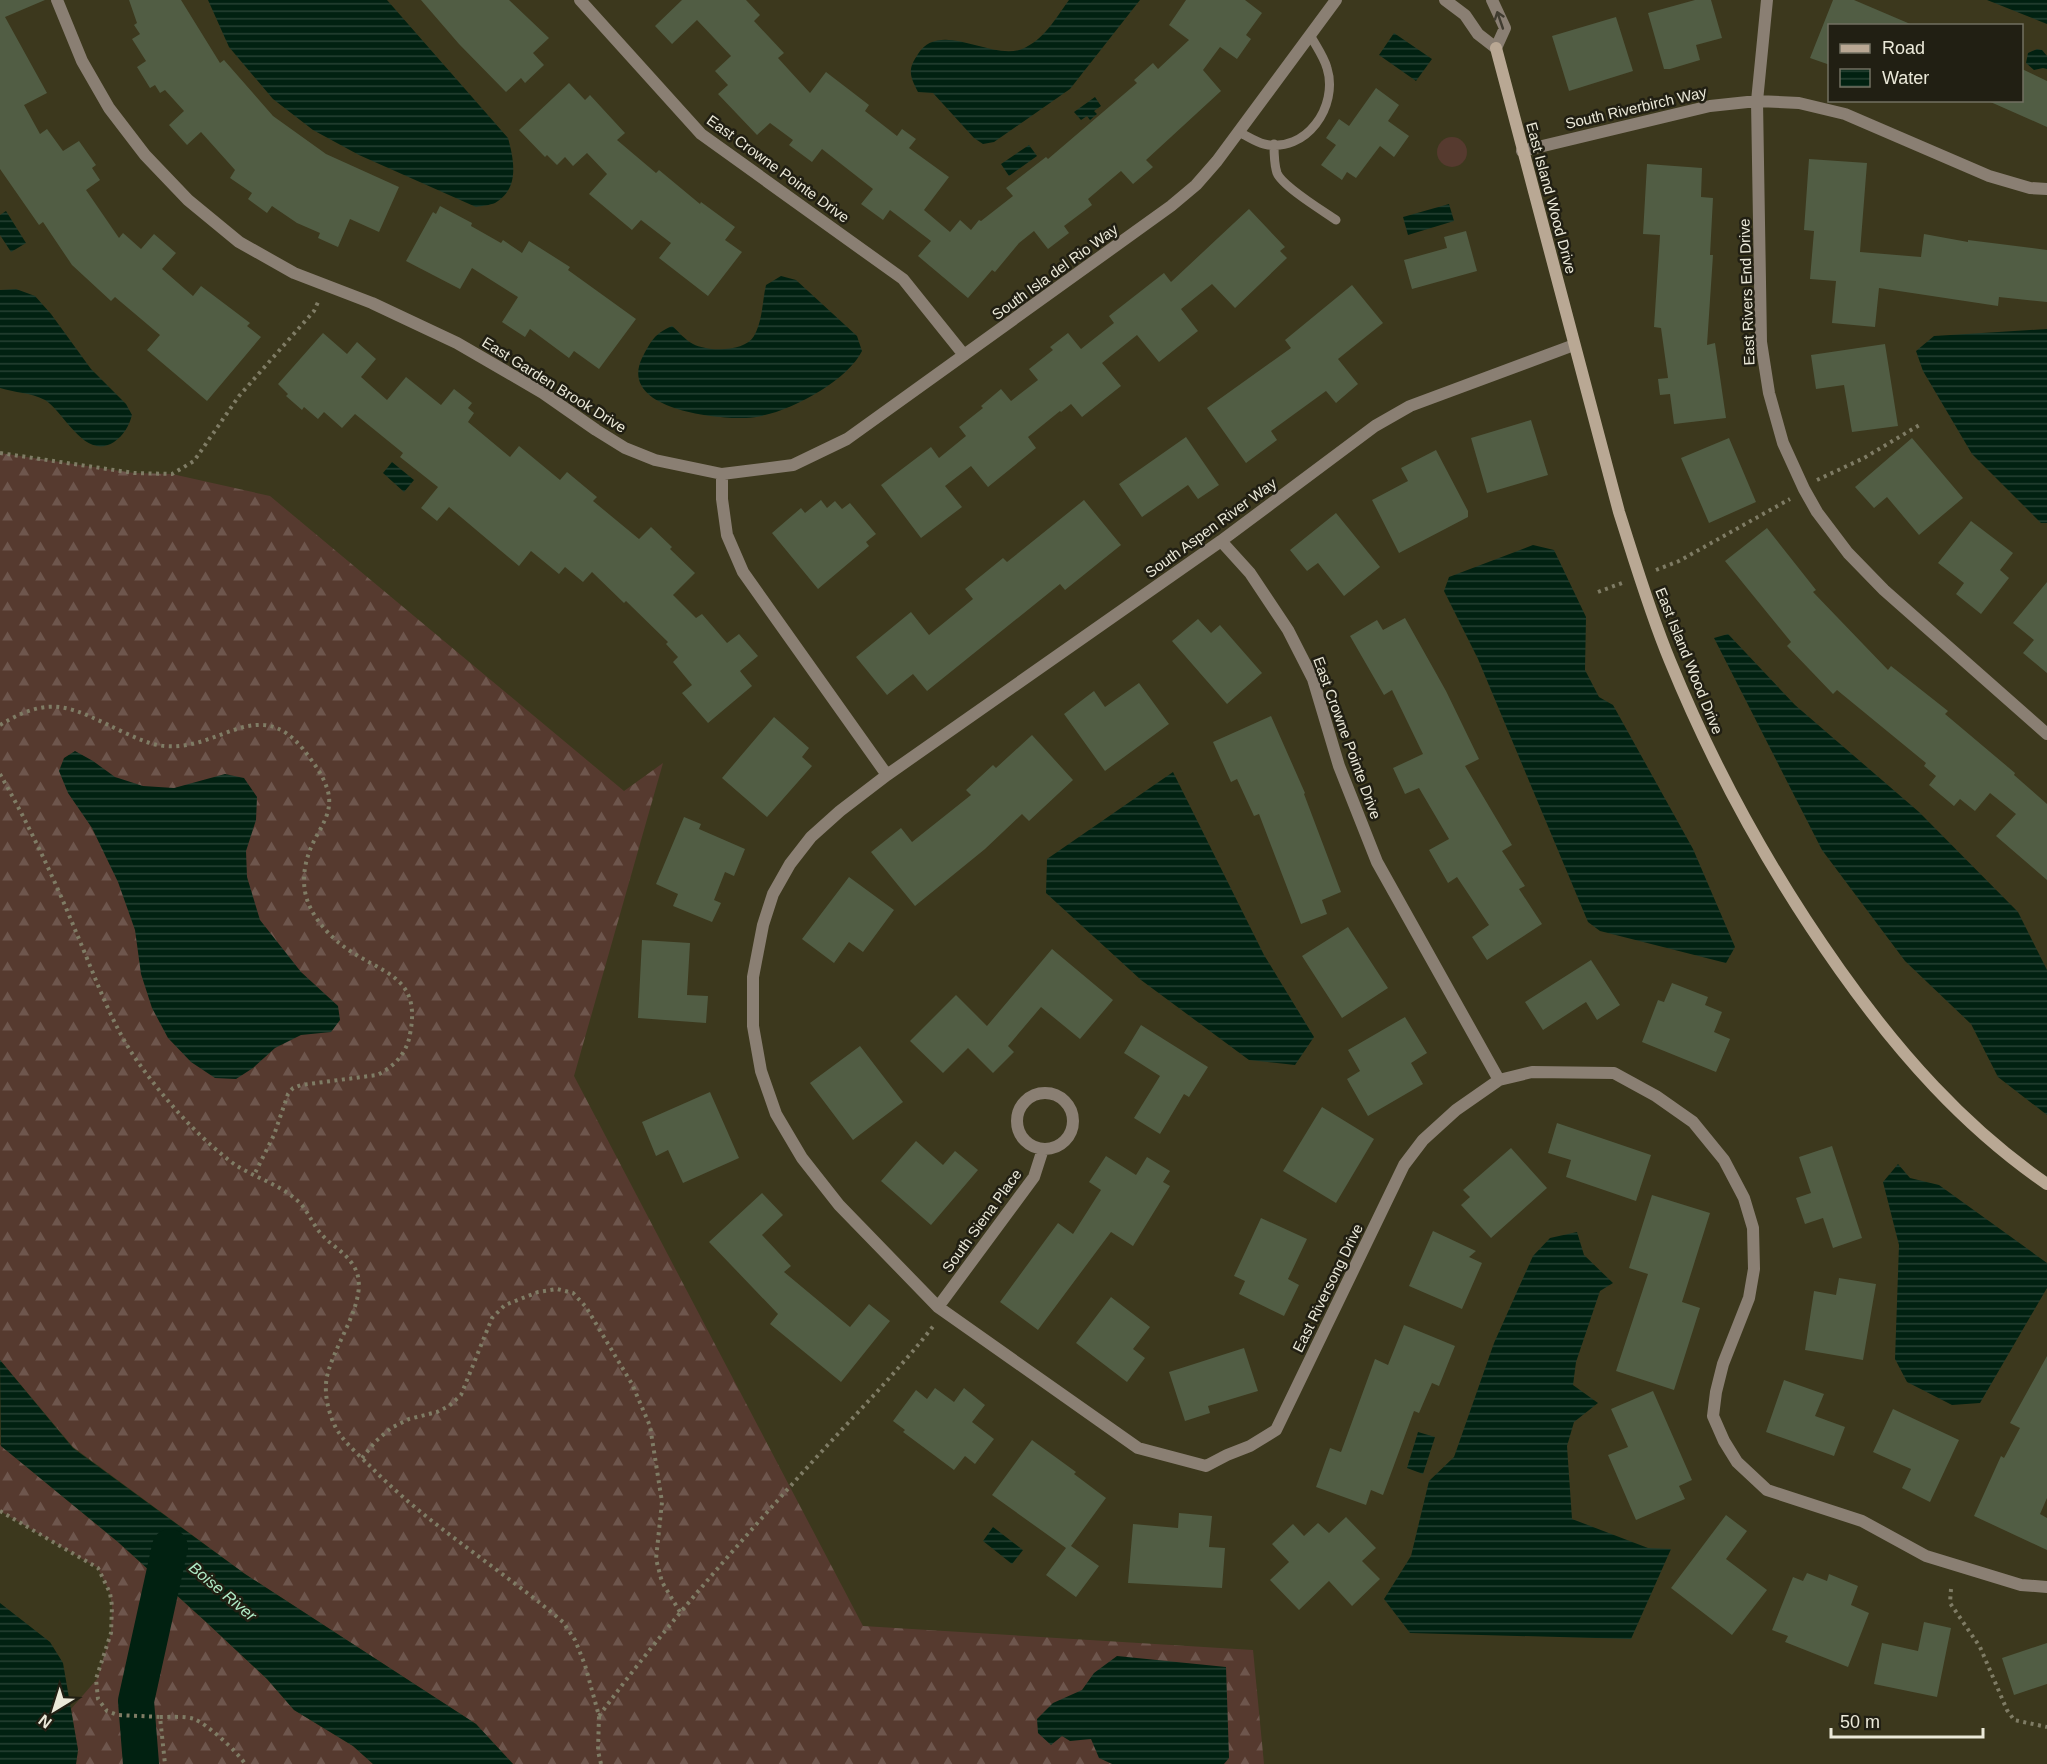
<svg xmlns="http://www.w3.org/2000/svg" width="2047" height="1764" font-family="Helvetica,sans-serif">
	<defs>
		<pattern id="forest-firs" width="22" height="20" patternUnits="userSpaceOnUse" patternTransform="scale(1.5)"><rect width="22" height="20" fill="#563a2f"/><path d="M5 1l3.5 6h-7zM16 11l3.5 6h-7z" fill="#6e564d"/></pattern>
		<pattern id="water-rules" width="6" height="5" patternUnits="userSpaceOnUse" patternTransform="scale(1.5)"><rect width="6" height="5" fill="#012111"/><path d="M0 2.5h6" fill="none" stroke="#264133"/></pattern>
	</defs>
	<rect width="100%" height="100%" fill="#3c381d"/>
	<path fill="url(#forest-firs)" d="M0 453 134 473 172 474 270 496 624 791 663 763 574 1076 863 1626 1253 1650 1264 1764H513L476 1724 245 1574 73 1447 0 1360Z
		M0 1445 118 1542 205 1621 267 1679 294 1710 353 1746 373 1764H76L78 1750 71 1709 97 1679 111 1633 112 1606 110 1593 98 1568 0 1511Z"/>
	<path fill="#563a2f" d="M1437 152a15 15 0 1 1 30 0a15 15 0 1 1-30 0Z"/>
	<path fill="url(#water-rules)" d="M208 0H387L508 138C514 160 520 189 495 203 490 205 482 206 476 207L359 155 313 130 273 99 229 47Z
		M1069 0H1140L1070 89 994 142 983 144 974 138 933 93 918 92C910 76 907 70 918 54 940 19 991 61 1022 49 1044 40 1055 19 1069 0Z
		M1987 0H2047V24Z
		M1394 33 1432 59 1416 81 1379 55Z
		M2037 49 2042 50 2047 56V69L2043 68 2034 70 2026 63 2028 53Z
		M1095 97 1101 106 1094 111 1097 114 1090 120 1087 116 1081 120 1074 112Z
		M1029 145 1037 156 1009 176 1001 164Z
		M1449 204 1454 221 1408 235 1403 217Z
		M6 211 26 243 11 252 0 235V215Z
		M781 276 796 280 857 336 862 351C846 383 782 417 746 418 715 419 618 409 642 358 651 341 654 334 672 326 678 331 685 340 693 344 708 352 745 352 754 336 763 320 762 302 766 285Z
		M16 289 35 296 51 314 91 369 126 404 132 415C129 426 124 435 114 442 85 461 65 413 45 400 30 392 15 393 0 388V290Z
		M2047 329V523H2041L1972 454 1923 371 1916 351 1934 336Z
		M392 462 414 480 404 492 383 473Z
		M1533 545 1554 550 1586 617 1585 670 1599 697 1613 705 1693 849 1735 947 1726 963 1600 931 1588 922 1478 659 1444 591 1449 577Z
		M1728 634 1795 705 1919 812 2018 912 2047 970V1115L1998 1077 1971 1024 1905 961 1822 850 1714 638Z
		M75 751 93 761 115 777 143 786 174 788 225 774 244 778 257 797 256 820 246 851 247 877 260 920 301 972 338 1006 340 1020 331 1032 301 1035 275 1048 253 1068 236 1079 215 1078 191 1062 168 1038 152 1008 141 974 135 930 118 882 92 828 68 793 59 771 64 758Z
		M1173 772 1264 955 1314 1037 1295 1065 1249 1060 1141 980 1046 893 1047 859Z
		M1898 1164 1910 1178 1939 1185 2047 1263V1288L1980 1403 1952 1405 1907 1382 1895 1359 1899 1245 1883 1182Z
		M1577 1232 1584 1255 1613 1283 1600 1291 1576 1362 1573 1385 1598 1403 1574 1422 1567 1446 1572 1519 1648 1548 1671 1549 1631 1639 1410 1633 1384 1599 1411 1556 1429 1481 1454 1457 1494 1343 1533 1256 1550 1238Z
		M0 1360 73 1448 245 1574 476 1724 513 1764H373L353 1746 294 1710 267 1679 205 1621 118 1542 1 1446Z
		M1418 1432 1435 1437 1423 1474 1407 1468Z
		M993 1527 1023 1550 1012 1564 983 1541Z
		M0 1603 50 1642 63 1663 78 1750 76 1764H0Z
		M1117 1656 1226 1667 1229 1758 1224 1764H1112L1099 1758 1091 1739 1070 1741 1062 1736 1051 1745 1038 1733 1037 1719 1053 1703 1082 1690 1094 1673Z"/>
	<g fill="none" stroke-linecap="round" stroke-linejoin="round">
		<path stroke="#012111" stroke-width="36" d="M141 1764 136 1701 170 1547"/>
	</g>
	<path fill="#515d44" d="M0 0H45L5 17 47 93 24 105 40 134 47 129 63 151 79 141 96 165 92 168 100 180 86 190 119 238 123 233 141 249 154 234 176 253 162 269 193 296 201 286 250 323 247 326 261 337 207 401 147 350 160 335 115 297 111 301 72 265 43 222 39 225 0 169Z
		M129 0H181L220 63 224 60 273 116 326 154 399 187 379 232 350 219 338 247 318 238 320 233 297 223 272 206 267 213 248 199 252 193 230 178 235 170 201 132 187 145 169 125 184 111 165 90 160 93 155 85 150 88 137 67 146 61 132 39 140 34 134 25 137 23Z
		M421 0H509L549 38 533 53 544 65 525 83 521 78 506 92 459 44Z
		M682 0H746L760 15 754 21 784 53 778 58 810 93 826 72 869 105 865 111 897 136 902 129 916 139 909 148 949 177 924 210 950 232 960 220 971 230 979 220 981 221 1013 196 1006 188 1046 157 1048 159 1137 83 1134 80 1153 63 1158 69 1189 40 1169 25 1186 0H1245L1262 13 1246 35 1251 39 1237 59 1220 47 1203 70 1221 91 1146 160 1153 167 1133 184 1121 171 1088 199 1092 205 1064 226 1069 233 1048 249 1034 231 1019 243 995 272 992 270 968 298 918 256 931 241 890 210 883 220 861 204 873 189 822 149 812 162 789 145 793 140 770 123 757 135 718 94 728 85 715 71 731 56 697 20 672 44 655 26Z
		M1695 0H1711L1722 38 1696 45 1700 60 1670 69H1664L1648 13Z
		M1833 0H1854L1915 26H1830V65L1810 58Z
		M1616 17 1633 71 1569 91 1552 36Z
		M2022 69 2047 81V127L1986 100H2022Z
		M569 83 585 100 590 95 625 133 617 140 656 173 659 170 700 204 701 202 735 227 725 240 742 252 708 296 659 258 671 243 641 220 632 230 589 194 607 174 587 153 573 166 565 157 557 165 547 155 545 157 519 130Z
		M1376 88 1399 105 1388 121 1409 136 1394 157 1380 146 1356 178 1347 172 1342 180 1321 165 1336 145 1326 138 1339 119 1349 126Z
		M1809 159 1867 163 1860 252 1921 257 1924 234 1968 242V240L2047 250V302L1999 297 1998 306 1879 288 1875 327 1832 323 1836 281 1810 279 1814 231 1804 230Z
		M1647 164 1702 168 1701 197 1713 198 1710 255H1713L1707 345 1715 343 1726 418 1674 424 1670 394 1660 395 1658 379 1668 378 1661 328 1654 327 1660 235 1643 234Z
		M440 206 472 223 471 226 501 243 503 240 522 253 529 241 570 267 568 270 636 319 599 369 574 351 569 358 530 329 525 337 502 322 518 297 472 268 460 289 406 261 433 212 436 214Z
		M1249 209 1285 247 1280 251 1287 258 1235 308 1212 284 1181 309 1198 331 1159 362 1137 335 1102 363 1121 386 1082 417 1071 404 1061 412 1060 411 1028 437 1036 448 988 487 971 466 945 486 962 507 921 538 881 485 931 447 939 458 966 436 959 427 983 408 981 406 1001 389 1011 401 1038 380 1029 369 1053 350 1050 347 1068 333 1081 349 1114 323 1109 316 1164 273 1171 282Z
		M1466 231 1477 271 1412 289 1404 260 1447 248 1444 237Z
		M1352 285 1383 323 1338 359 1358 384 1336 403 1326 391 1271 431 1277 440 1246 463 1207 408 1291 348 1285 340Z
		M323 333 347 354 357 342 376 359 361 377 387 400 406 377 441 405 454 389 472 403 468 408 474 413 468 422 510 457 519 446 560 480 567 472 597 497 593 501 639 539 651 527 672 547 670 549 695 573 673 595 696 618 702 614 727 643 739 634 758 656 740 671 752 686 708 723 682 693 692 685 673 662 678 657 666 644 668 642 626 601 624 603 592 572 583 582 565 567 559 574 531 551 519 566 449 507 437 521 421 508 438 487 400 457 403 453 355 414 342 428 324 412 318 419 304 407 302 410 286 396 288 394 278 384Z
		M1885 344 1898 426 1852 432 1844 385 1816 389 1811 355Z
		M1531 420 1548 475 1487 493 1471 438Z
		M1186 437 1219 485 1198 499 1188 485 1142 517 1119 484Z
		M1729 438 1756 502 1709 523 1681 458Z
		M1912 438 1963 498 1919 535 1887 497 1874 508 1855 487Z
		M1436 450 1468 511V517L1399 553 1372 500 1408 481 1401 468Z
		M821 500 827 508 835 501 842 509 850 503 876 534 866 542 869 546 818 589 772 533 801 508 805 513Z
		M1084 500 1121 545 1065 590 1060 584 927 691 913 674 887 695 856 657 911 612 929 635 973 599 965 589 1003 558 1007 562Z
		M1336 513 1380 567 1344 596 1318 563 1307 571 1290 550Z
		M1971 521 2013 553 2000 570 2009 578 1981 614 1956 594 1964 583 1938 563Z
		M1767 528 1816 590 1813 592 1888 670 1891 666 1948 711 1945 714 2015 773 2014 775 2047 804V880L1996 836 2016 814 1990 793 1975 811 1960 799 1954 806 1929 785 1936 776 1924 766 1926 763 1837 690 1833 694 1787 646 1791 642 1725 561Z
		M2047 582V673L2023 653 2034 640 2013 623Z
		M1405 618 1446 691 1479 759 1465 766 1512 845 1502 851 1525 886 1519 889 1542 924 1487 960 1472 937 1489 925 1457 877 1448 883 1429 850 1449 839 1419 788 1405 794 1393 768 1423 754 1392 690 1384 695 1350 636 1377 620 1383 630Z
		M1198 619 1211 633 1220 625 1262 673 1227 704 1172 641Z
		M1139 683 1169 724 1105 771 1064 714 1094 691 1105 707Z
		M1271 716 1305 793 1304 794 1341 892 1322 900 1327 914 1301 924 1259 814 1254 816 1237 779 1231 782 1213 742Z
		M774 717 809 748 802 757 812 766 767 817 722 778Z
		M1032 735 1073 780 1029 821 1022 814 985 849 915 906 871 852 901 828 912 842 971 795 966 790 993 765 996 768Z
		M684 817 701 824 699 829 745 849 734 876 725 872 714 900 721 903 712 922 673 906 678 894 656 884Z
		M849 877 894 910 863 952 849 942 834 963 802 939Z
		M1348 927 1388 988 1342 1018 1302 956Z
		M642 940 690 943 687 995 708 996 706 1023 638 1018Z
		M1052 949 1113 1000 1080 1039 1041 1007 1008 1046 1014 1052 993 1073 968 1048 943 1073 910 1041 956 995 987 1026Z
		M1591 960 1620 1005 1597 1020 1586 1002 1543 1030 1525 1002Z
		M1672 983 1708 997 1705 1005 1722 1012 1714 1032 1730 1039 1716 1072 1642 1042 1658 1000 1664 1002Z
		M1405 1017 1427 1053 1411 1063 1423 1084 1368 1116 1347 1079 1360 1071 1348 1050Z
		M1141 1025 1208 1067 1189 1097 1184 1094 1160 1134 1134 1118 1160 1076 1124 1053Z
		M860 1046 903 1102 853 1140 810 1083Z
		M710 1092 739 1158 683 1183 668 1150 656 1156 642 1122Z
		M1322 1107 1374 1139 1336 1203 1283 1171Z
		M1557 1123 1651 1155 1636 1201 1566 1177 1571 1160 1548 1153Z
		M916 1141 943 1165 955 1151 978 1170 931 1225 881 1181Z
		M1832 1146 1862 1238 1833 1248 1823 1218 1805 1224 1796 1198 1811 1193 1799 1157Z
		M1511 1148 1547 1188 1491 1238 1461 1205 1470 1197 1463 1190Z
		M1106 1156 1136 1175 1147 1157 1170 1171 1163 1182 1170 1186 1133 1246 1111 1232 1038 1330 1000 1302 1058 1223 1073 1234 1101 1190 1089 1182Z
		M762 1193 783 1215 762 1235 791 1266 784 1272 850 1327 869 1304 890 1321 841 1382 770 1324 778 1314 709 1242Z
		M1652 1195 1710 1213 1682 1302 1700 1308 1674 1390 1616 1371 1648 1274 1629 1268Z
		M1261 1218 1307 1239 1288 1279 1299 1285 1284 1316 1239 1294 1245 1281 1234 1276Z
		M1433 1231 1476 1251 1469 1257 1482 1263 1462 1309 1409 1286Z
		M1839 1278 1876 1284 1863 1360 1805 1350 1814 1291 1836 1295Z
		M1111 1297 1150 1327 1133 1349 1145 1358 1127 1382 1076 1343Z
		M1404 1325 1455 1346 1439 1386 1432 1383 1419 1413 1414 1411 1383 1495 1371 1490 1366 1505 1316 1487 1330 1448 1341 1452 1375 1359 1388 1365Z
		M1244 1348 1258 1391 1208 1406 1210 1413 1185 1421 1169 1372Z
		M2047 1356V1498L2040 1514 2047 1518V1550L1974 1516 2001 1456 2004 1458 2020 1428 2010 1423Z
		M1784 1380 1824 1394 1815 1416 1845 1427 1834 1456 1766 1432Z
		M935 1388 954 1402 964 1388 985 1405 972 1422 994 1439 975 1464 965 1456 954 1470 903 1432 905 1430 893 1421 916 1390 927 1399Z
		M1653 1391 1692 1480 1679 1486 1685 1499 1636 1520 1608 1455 1628 1447 1611 1409Z
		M1893 1409 1959 1440 1930 1502 1902 1488 1911 1469 1873 1452Z
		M1032 1440 1076 1472 1074 1474 1106 1498 1071 1546 1099 1566 1076 1597 1046 1575 1066 1548 992 1495Z
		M1179 1513 1212 1516 1209 1547 1225 1548 1222 1588 1128 1583 1133 1524 1178 1528Z
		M1726 1515 1747 1531 1726 1559 1767 1590 1732 1635 1671 1588Z
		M1346 1517 1376 1548 1362 1561 1380 1579 1352 1606 1329 1581 1299 1610 1270 1580 1289 1562 1272 1544 1293 1524 1304 1536 1318 1523 1329 1533Z
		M1807 1573 1827 1581 1829 1574 1858 1586 1851 1605 1869 1613 1848 1667 1785 1642 1788 1636 1772 1630 1793 1577 1803 1581Z
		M1924 1622 1951 1628 1937 1697 1874 1684 1882 1643 1918 1651Z
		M2047 1643V1684L2014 1695 2002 1658Z"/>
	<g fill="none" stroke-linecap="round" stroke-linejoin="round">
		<path stroke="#7f7c65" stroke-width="4" stroke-dasharray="3 4.5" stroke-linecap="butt" d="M0 453 134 473 172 474 194 461 239 396 314 311 319 300
			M1817 480 1864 458 1921 424
			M1656 570 1679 561 1790 499
			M1598 592 1622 583
			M0 725C53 693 72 708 123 732 137 738 150 745 165 746 220 751 258 694 303 749 314 763 327 780 329 797 331 815 320 828 313 843 303 864 300 888 311 909 318 923 331 937 343 946 380 974 422 974 410 1034 407 1053 394 1067 377 1075L301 1085 293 1088 288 1094 274 1135 254 1175
			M0 774C29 825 54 878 76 932 95 976 112 1027 140 1065 166 1101 198 1137 234 1164 255 1178 282 1185 300 1203 309 1213 313 1225 322 1235 332 1246 345 1252 353 1265 375 1297 328 1349 326 1384 325 1397 329 1414 335 1426 343 1442 359 1455 371 1467 429 1526 500 1568 563 1622L575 1640 585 1665 599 1716 598 1751 601 1764
			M362 1458 376 1441 391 1428 409 1419 437 1412 449 1406 461 1395 492 1318 505 1305 538 1292 557 1289 573 1293 586 1307 632 1384 650 1426 662 1502 656 1559 662 1582 680 1612
			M0 1511 98 1568 110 1593 112 1606 111 1633 96 1679 98 1699 107 1711 118 1715 160 1717 165 1764
			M1951 1589 1950 1603 1980 1647 2007 1710 2014 1720 2047 1727
			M599 1716C662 1630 733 1550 804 1471 848 1422 895 1375 935 1324
			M160 1717C171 1717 185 1716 194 1719 206 1723 239 1753 245 1764"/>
		<path stroke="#8a7f73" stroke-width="9" d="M1238 132C1246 135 1255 142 1264 144 1306 154 1339 106 1327 68 1324 57 1316 46 1310 35
			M1274 144C1274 154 1274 164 1277 173 1282 186 1323 211 1336 220"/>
		<path stroke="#8a7f73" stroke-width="12" d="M57 0 82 61 109 108 145 155 188 200 239 242 294 273 372 303 457 343 543 393 596 430 625 448 655 460 722 474 793 465 847 439 1171 206 1196 185 1217 161 1336 0
			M580 0 701 134 903 279 964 355
			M1445 0 1465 15 1478 34 1496 48 1505 28 1492 0
			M1767 0 1757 101 1761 342 1769 393 1783 443 1804 489 1817 512 1848 553 1884 590 2047 734
			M1522 151 1710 106 1757 101 1799 103 1845 114 1989 176 2030 188 2047 189
			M1574 345 1410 406 1375 426 1221 541 887 775 840 811 811 837 790 864 773 894 763 925 753 977V1026L761 1071 776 1114 802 1158 839 1205 938 1307 1138 1448 1206 1466 1227 1455 1250 1446 1276 1430 1404 1165 1423 1140 1456 1110 1499 1080 1532 1072 1614 1073 1656 1096 1693 1122 1724 1160 1744 1198 1753 1228 1754 1269 1749 1298 1723 1364 1716 1392 1713 1416 1724 1441 1737 1462 1767 1490 1862 1521 1926 1556 2021 1585 2047 1587
			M722 474V499L727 535 743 572 887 775
			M1221 541 1250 573 1288 630 1313 679 1339 766 1377 862 1499 1080
			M1017 1121a28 28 0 1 1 56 0a28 28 0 1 1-56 0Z
			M938 1307 1034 1177 1043 1149"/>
		<path stroke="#b9a894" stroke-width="12" d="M1496 48 1619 512C1635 562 1650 613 1670 661 1715 771 1772 874 1840 970 1898 1052 1964 1127 2047 1184"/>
	</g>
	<defs><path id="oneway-shaft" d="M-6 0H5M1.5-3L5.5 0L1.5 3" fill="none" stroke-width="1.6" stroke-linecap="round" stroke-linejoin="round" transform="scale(1.5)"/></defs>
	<use stroke="#403c30" href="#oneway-shaft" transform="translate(1500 20) rotate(-109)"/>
	<g text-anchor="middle" stroke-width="5" stroke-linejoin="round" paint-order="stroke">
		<g font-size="15" fill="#ebe9d9" stroke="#211f13">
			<text transform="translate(1636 108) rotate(-13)" y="5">South Riverbirch Way</text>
			<text transform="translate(778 169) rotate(36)" y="5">East Crowne Pointe Drive</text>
			<text transform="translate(1551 198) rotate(75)" y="5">East Island Wood Drive</text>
			<text transform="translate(1055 272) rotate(-36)" y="5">South Isla del Rio Way</text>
			<text transform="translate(1747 292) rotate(-92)" y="5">East Rivers End Drive</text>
			<text transform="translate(554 385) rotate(32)" y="5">East Garden Brook Drive</text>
			<text transform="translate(1211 528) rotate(-36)" y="5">South Aspen River Way</text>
			<text transform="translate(1689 661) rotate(68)" y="5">East Island Wood Drive</text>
			<text transform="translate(1347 738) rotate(70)" y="5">East Crowne Pointe Drive</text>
			<text transform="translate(982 1221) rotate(-54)" y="5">South Siena Place</text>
			<text transform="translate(1328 1288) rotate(-64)" y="5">East Riversong Drive</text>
		</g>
		<g font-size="16" font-style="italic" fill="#b0ecc7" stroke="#211f13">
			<text transform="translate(223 1591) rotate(40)" y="6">Boise River</text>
		</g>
	</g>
	<rect x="1828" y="24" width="195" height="78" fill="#211f13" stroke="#727062" stroke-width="1.5"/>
	<rect x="1840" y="44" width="30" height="9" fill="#b9a894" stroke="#727062" stroke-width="1.5"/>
	<text x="1882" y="54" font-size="18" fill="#ebe9d9">Road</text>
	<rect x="1840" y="69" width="30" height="18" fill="url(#water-rules)" stroke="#727062" stroke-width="1.5"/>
	<text x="1882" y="84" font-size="18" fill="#ebe9d9">Water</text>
	<g transform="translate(54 1710) rotate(218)" stroke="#211f13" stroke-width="4.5" paint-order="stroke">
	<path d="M0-4.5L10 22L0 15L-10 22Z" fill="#ebe9d9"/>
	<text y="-9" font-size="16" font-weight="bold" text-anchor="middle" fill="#ebe9d9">N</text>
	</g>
	<path d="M1831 1728v9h152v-9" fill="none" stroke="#ebe9d9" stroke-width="3"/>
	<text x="1840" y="1728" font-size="18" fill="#ebe9d9" stroke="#211f13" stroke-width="4.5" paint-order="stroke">50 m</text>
</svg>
